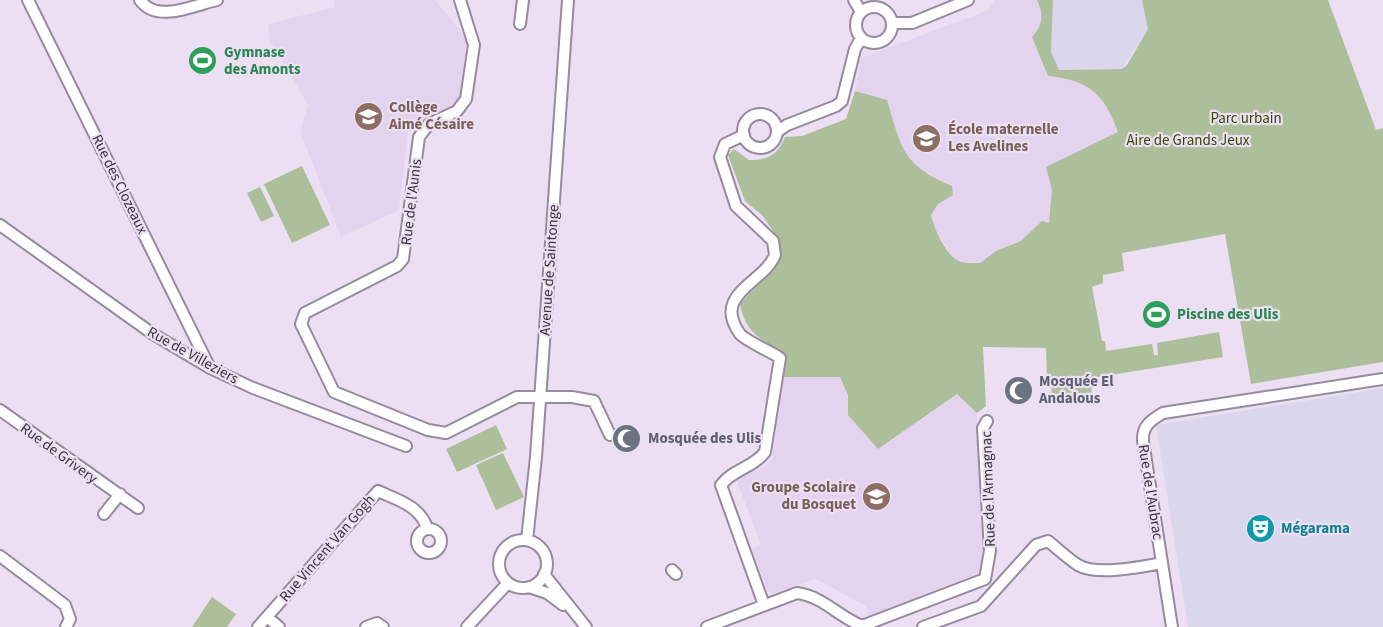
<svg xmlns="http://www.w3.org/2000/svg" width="1383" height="627" font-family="'Source Sans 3',sans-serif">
	<rect width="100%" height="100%" fill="#ecdff4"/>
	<path fill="#dad7ed" d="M1053 0H1142L1148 29 1122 69 1059 70 1051 52Z
		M1383 388V627H1188L1156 425Z"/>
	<path fill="#e4d3ef" d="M334 0H435L467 39 459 100 452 107 409 126 399 210 341 237 300 131 308 105 270 40 268 24 335 7Z
		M994 0H1037L1042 10 1041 23 1037 31 1047 75 1071 78 1094 90 1112 115 1119 134 1052 190 1050 220 1043 235 999 263 959 262 951 255 933 226 930 216 938 204 953 195 952 187 928 176 909 161 900 142 887 100 855 91 861 58 989 10Z
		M784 377H840L848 395V415L878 449 957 394 977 413 984 566 982 572 868 617 866 606 816 579 774 593 768 591 752 549 761 545 736 479 765 467 772 459Z"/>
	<path fill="#adbe9a" d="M1037 0H1053L1051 52 1059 70 1122 69 1127 65 1148 29 1142 0H1328L1376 130 1383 128V362L1251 384 1225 234 1122 253 1124 271 1103 275V283L1092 287 1102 341H1105L1106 351 1152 344 1154 355H1158L1157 343 1219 332 1223 357 1092 378 1091 400 1051 401 1052 382 1047 381 1046 348 983 347 986 406 977 413 957 394 878 449 848 415V395L840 377H784L783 353C760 339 745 332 740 304L778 263 782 256 775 234 762 215 745 201 728 155 734 149 749 160C768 160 778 155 785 137L802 136 846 119 855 91 887 100C902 149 902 165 952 186L953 195 938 204 931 215C934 229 947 258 961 262 967 263 974 263 980 263L996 251 1021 241 1042 221 1049 223 1052 190 1046 167 1118 132C1104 93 1088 80 1048 76L1032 37C1043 25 1044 14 1037 0Z
		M302 166 330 225 292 243 264 184Z
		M260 187 274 216 261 222 247 193Z
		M496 425 507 449 457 472 446 449Z
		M503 453 524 497 496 510 476 465Z
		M212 597 236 614 227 627H192Z"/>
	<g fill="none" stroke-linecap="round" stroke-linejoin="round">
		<defs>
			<path id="minor" d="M28 0 210 368
				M140 0C157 24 194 5 217 0
				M460 0 474 45 466 99 457 111 429 124 419 137 403 259 397 266 305 313 301 324 334 392 428 430 446 433 517 397H572L594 401 610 435
				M854 0 861 12
				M856 25a18 18 0 1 1 36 0a18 18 0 1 1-36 0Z
				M892 23H912L968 0
				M520 24 523 0
				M743 131a17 17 0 1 1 34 0a17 17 0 1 1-34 0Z
				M777 132 787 125 836 106 842 101 855 49 861 38
				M744 135 725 144 720 157 736 206 773 241 775 255C764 283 711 294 740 334 746 341 770 351 780 358L765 452C753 468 733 469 721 485L764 605
				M0 225 153 334 210 368 253 388 406 446
				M0 410 138 508
				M104 514 120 494
				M417 541a12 12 0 1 1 24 0a12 12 0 1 1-24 0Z
				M527 540 536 457 568 0
				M499 564a24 24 0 1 1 48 0a24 24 0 1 1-48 0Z
				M0 556 65 605 70 619 66 627
				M672 570 676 574
				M544 574 586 627
				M529 587 547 593 563 605
				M267 617 279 627
				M258 627 378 491C398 500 420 506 427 528
				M366 627 377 623 383 627
				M467 627 508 583
				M707 627 797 593C822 596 839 617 862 626L985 579 990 551 983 428 987 421
				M923 627 981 606 1036 545 1048 541C1058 549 1067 558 1078 565 1096 576 1141 567 1162 563
				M1172 627 1143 441C1142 426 1151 420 1163 413L1383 379"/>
		</defs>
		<use href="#minor" stroke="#968a9d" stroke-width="14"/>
		<use href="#minor" stroke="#fff" stroke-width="10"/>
	</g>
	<defs>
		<symbol id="stadium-disc" viewBox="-11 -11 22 22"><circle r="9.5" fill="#2e9e5b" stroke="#ecdff4"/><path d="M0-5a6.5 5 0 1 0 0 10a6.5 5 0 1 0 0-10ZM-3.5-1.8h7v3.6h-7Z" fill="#fff"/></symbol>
		<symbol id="school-disc" viewBox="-11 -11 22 22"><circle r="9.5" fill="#8d6e63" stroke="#ecdff4"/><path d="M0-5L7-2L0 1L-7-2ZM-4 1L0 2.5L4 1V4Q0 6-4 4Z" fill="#fff"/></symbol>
		<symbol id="mosque-disc" viewBox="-11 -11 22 22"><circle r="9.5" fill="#6b7280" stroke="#ecdff4"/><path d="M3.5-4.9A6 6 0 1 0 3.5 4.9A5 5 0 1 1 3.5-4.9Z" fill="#fff"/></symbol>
		<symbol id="theatre-disc" viewBox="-11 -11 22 22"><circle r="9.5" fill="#0f9aa8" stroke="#ecdff4"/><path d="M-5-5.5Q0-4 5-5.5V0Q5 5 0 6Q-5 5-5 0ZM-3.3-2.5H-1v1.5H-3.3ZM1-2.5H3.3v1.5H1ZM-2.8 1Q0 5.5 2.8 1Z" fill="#fff"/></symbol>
	</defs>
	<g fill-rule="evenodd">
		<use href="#stadium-disc" x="186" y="44" width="33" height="33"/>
		<use href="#school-disc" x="352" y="100" width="33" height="33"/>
		<use href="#school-disc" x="910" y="122" width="33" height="33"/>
		<use href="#stadium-disc" x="1140" y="298" width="33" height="33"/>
		<use href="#mosque-disc" x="1002" y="374" width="33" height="33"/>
		<use href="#mosque-disc" x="610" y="422" width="33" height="33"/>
		<use href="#school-disc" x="860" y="480" width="33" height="33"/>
		<use href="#theatre-disc" x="1244" y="512" width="33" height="33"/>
	</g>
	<g text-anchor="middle" stroke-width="4.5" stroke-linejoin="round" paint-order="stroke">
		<g font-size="15" font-weight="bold" fill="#27864d" stroke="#ecdff4" text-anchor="start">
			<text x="224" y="57">Gymnase<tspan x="224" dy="17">des Amonts</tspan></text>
			<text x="1177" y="319">Piscine des Ulis</text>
		</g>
		<g font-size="15" font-weight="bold" fill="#785e54" stroke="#ecdff4" text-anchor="start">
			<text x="389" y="112">Collège<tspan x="389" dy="17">Aimé Césaire</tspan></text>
			<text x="948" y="134">École maternelle<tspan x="948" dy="17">Les Avelines</tspan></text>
			<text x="856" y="492" text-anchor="end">Groupe Scolaire<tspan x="856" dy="17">du Bosquet</tspan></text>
		</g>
		<g font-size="15" fill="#324a00" stroke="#ecdff4">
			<text x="1246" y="123">Parc urbain</text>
			<text x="1188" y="145">Aire de Grands Jeux</text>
		</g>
		<g font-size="15" fill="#38333b" stroke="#ecdff4">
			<text transform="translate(120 184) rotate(64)" y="5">Rue des Clozeaux</text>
			<text transform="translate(411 202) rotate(-83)" y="5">Rue de l'Aunis</text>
			<text transform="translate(549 270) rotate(-86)" y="5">Avenue de Saintonge</text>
			<text transform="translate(193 355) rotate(29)" y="5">Rue de Villeziers</text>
			<text transform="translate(59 453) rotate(36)" y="5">Rue de Grivery</text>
			<text transform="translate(988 489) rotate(-92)" y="5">Rue de l'Armagnac</text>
			<text transform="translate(1151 492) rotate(81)" y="5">Rue de l'Aubrac</text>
			<text transform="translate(327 548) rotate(-49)" y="5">Rue Vincent Van Gogh</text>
		</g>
		<g font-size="15" font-weight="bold" fill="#5b616d" stroke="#ecdff4" text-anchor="start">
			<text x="1039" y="386">Mosquée El<tspan x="1039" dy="17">Andalous</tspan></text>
			<text x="648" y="443">Mosquée des Ulis</text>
		</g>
		<g font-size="15" font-weight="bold" fill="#0d838f" stroke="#ecdff4" text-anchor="start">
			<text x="1281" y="533">Mégarama</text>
		</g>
	</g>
</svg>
